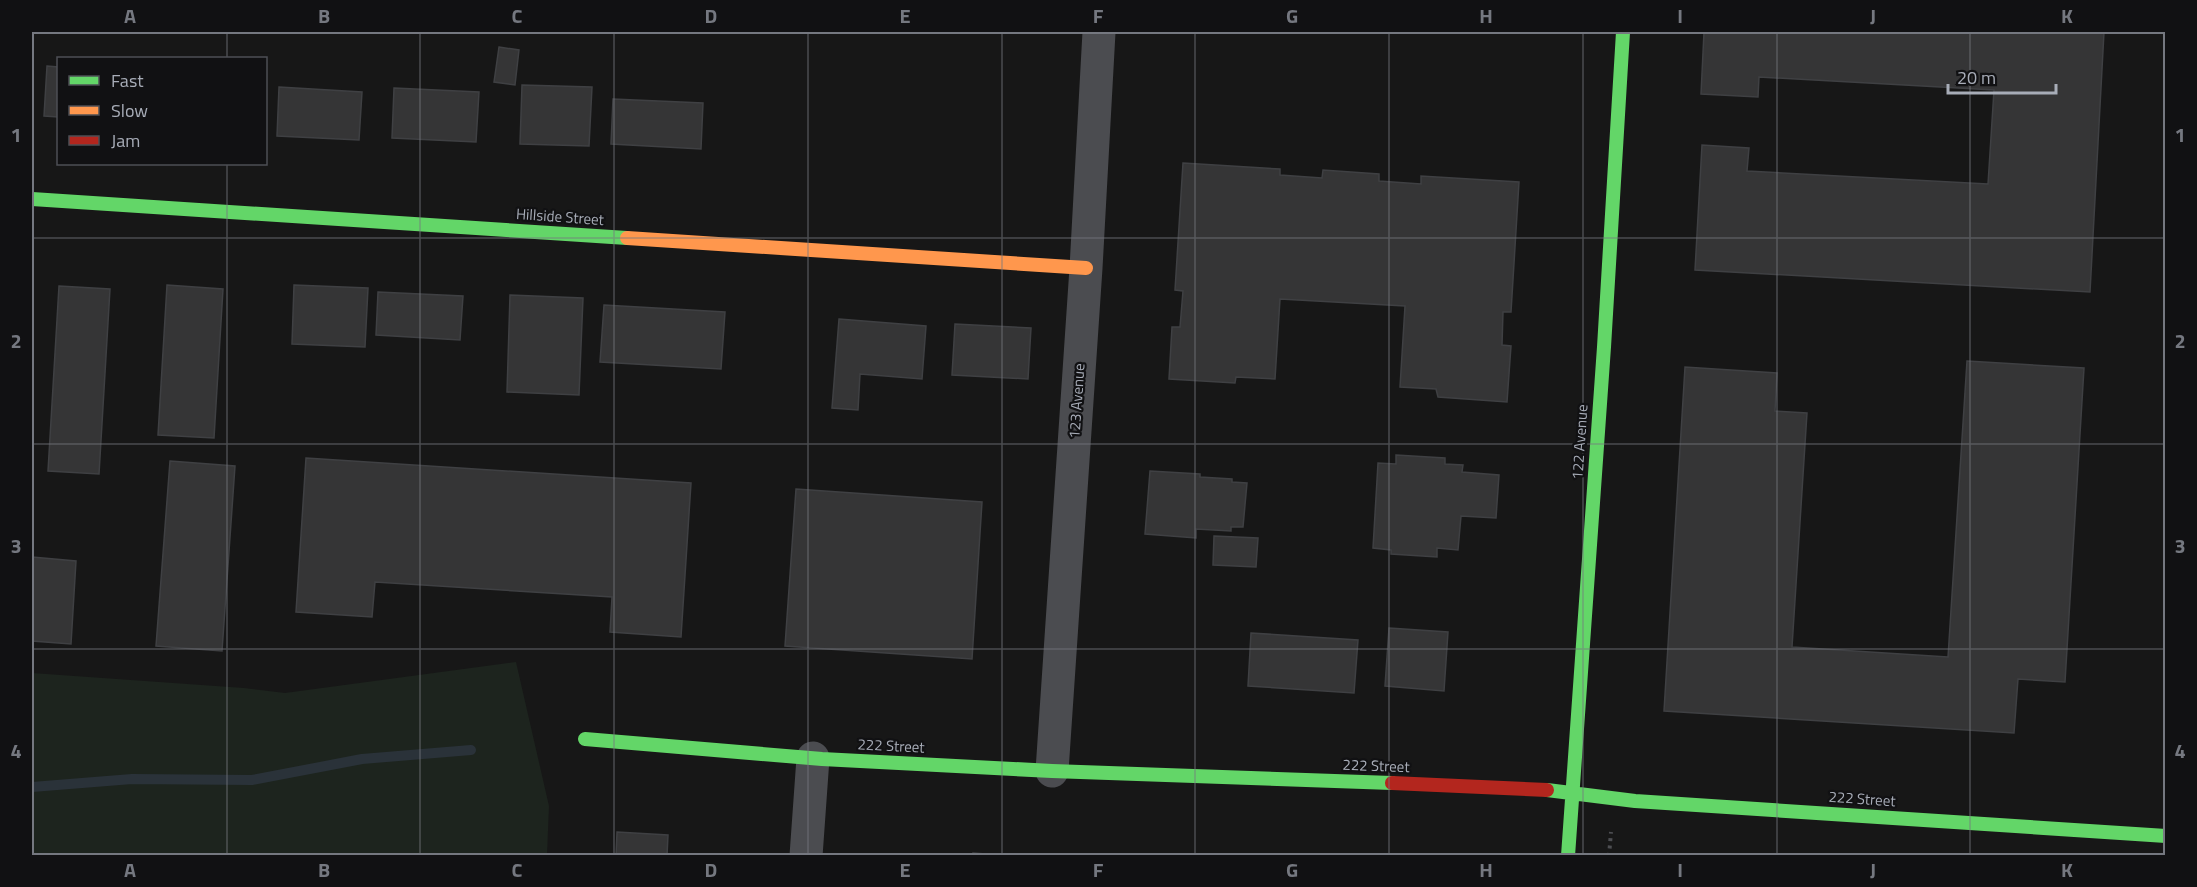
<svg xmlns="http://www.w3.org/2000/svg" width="2197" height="887" font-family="'Titillium Web',sans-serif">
	<rect width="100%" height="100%" fill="#171717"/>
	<path fill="#1d241e" d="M516 662 549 806 547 855H32V673L244 688 285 693Z"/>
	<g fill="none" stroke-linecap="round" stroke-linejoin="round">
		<path stroke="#2a3239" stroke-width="10" d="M32 787 132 779 252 780 362 759 471 750"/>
	</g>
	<path fill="#353536" stroke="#3f4043" stroke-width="1.5" d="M1704 32H2104L2090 292 1695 270 1702 145 1749 148 1747 171 1988 184 1994 90 1759 77 1758 97 1701 94Z
		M499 47 519 50 515 85 494 82Z
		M47 66 58 67V117L44 116Z
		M522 85 592 87 589 146 520 144Z
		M279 87 362 92 359 140 277 136Z
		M394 88 479 92 476 142 392 138Z
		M613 99 703 103 701 149 611 144Z
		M1183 163 1280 169V175L1322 178 1323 170 1379 174V181L1421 184V176L1519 182 1511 312H1503L1502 345 1511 346 1507 402 1438 397 1436 389 1400 387 1405 306 1280 299 1275 379 1236 377 1235 383 1169 379 1172 327H1180L1183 291 1175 290Z
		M167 285 223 289 214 438 158 435Z
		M294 285 368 288 365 347 292 344Z
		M59 286 110 289 99 474 48 471Z
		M378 292 463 296 460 340 376 335Z
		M510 295 583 298 579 395 507 392Z
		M604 305 725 312 721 369 600 362Z
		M839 319 926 326 922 379 860 374 858 410 832 408Z
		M955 324 1031 328 1028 379 952 375Z
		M1967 361 2084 368 2065 682 2018 679 2014 733 1664 711 1685 367 1777 373 1775 411 1807 413 1792 647 1948 657Z
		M1396 455 1445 458V464L1463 465 1462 472 1499 475 1496 518 1461 516 1458 550 1437 548V557L1391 554V550L1373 548 1378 463 1396 464Z
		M306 458 691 483 681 637 610 632 612 597 375 582 372 617 296 612Z
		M170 461 235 466 222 651 156 646Z
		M1150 471 1200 474V477L1232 479V482L1247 483 1243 527H1231V531L1196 529V538L1145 534Z
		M796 489 982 502 972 659 785 646Z
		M1214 536 1258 538 1256 567 1213 565Z
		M32 557 76 561 71 644 32 641Z
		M1389 628 1448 632 1444 691 1385 686Z
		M1251 633 1358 640 1354 693 1248 686Z
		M617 832 668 835 667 856H616Z
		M973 853 1011 856H973Z"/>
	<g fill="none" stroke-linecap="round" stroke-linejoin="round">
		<path stroke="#4d4e52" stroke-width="4" stroke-dasharray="3 4.5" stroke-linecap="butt" d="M1609 856 1611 832"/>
		<path stroke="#4b4c50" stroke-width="33" d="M1052 771 1086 268 1099 32
			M806 856 813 758"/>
		<path stroke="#63d668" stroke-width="14" d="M32 199 627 238
			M585 739 822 759 1052 771 1392 783
			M1547 790 1635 801 2166 836
			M1568 856 1604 347 1623 32"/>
		<path stroke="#ff974d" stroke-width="14" d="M627 238 1086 268"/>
		<path stroke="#b3261e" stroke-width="14" d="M1392 783 1547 790"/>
	</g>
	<path fill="none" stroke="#757880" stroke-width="1.5" stroke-opacity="0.55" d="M227 32V58M420 32V856M614 32V856M808 32V856M1002 32V856M1195 32V856M1389 32V856M1583 32V856M1777 32V856M1970 32V856M227 164V856M32 238H2166M32 444H2166M32 649H2166"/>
	<g text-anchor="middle" stroke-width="4.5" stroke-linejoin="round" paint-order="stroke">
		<g font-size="15" fill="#a8adb8" stroke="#111113">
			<text transform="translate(560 217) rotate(4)" y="5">Hillside Street</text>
			<text transform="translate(1077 401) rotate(-86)" y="5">123 Avenue</text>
			<text transform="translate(1580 442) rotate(-86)" y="5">122 Avenue</text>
			<text transform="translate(891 746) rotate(3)" y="5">222 Street</text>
			<text transform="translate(1376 766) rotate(2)" y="5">222 Street</text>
			<text transform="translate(1862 799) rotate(4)" y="5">222 Street</text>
		</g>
	</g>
	<rect width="2197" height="887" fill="none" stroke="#111113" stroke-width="66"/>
	<rect x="57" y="57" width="210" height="108" fill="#111113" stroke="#4d4f55" stroke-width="1.5"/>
	<rect x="69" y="76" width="30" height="9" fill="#63d668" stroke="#4d4f55" stroke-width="1.5"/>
	<text x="111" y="87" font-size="18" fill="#a8adb8">Fast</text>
	<rect x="69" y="106" width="30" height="9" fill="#ff974d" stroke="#4d4f55" stroke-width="1.5"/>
	<text x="111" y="117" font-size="18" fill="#a8adb8">Slow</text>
	<rect x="69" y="136" width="30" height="9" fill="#b3261e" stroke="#4d4f55" stroke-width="1.5"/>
	<text x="111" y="147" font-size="18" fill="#a8adb8">Jam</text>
	<path d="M1948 84v9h108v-9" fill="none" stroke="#a8adb8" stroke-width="3"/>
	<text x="1957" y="84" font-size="18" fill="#a8adb8" stroke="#111113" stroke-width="4.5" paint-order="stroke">20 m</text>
	<rect x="33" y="33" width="2131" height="821" fill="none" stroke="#757880" stroke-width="2"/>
	<g font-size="20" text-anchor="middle" font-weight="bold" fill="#757880">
		<text x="130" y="23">A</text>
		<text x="324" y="23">B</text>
		<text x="517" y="23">C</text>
		<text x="711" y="23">D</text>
		<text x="905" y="23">E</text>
		<text x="1098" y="23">F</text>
		<text x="1292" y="23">G</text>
		<text x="1486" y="23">H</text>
		<text x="1680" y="23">I</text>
		<text x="1873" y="23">J</text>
		<text x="2067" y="23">K</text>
		<text x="16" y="142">1</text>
		<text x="2180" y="142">1</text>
		<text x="16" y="348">2</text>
		<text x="2180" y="348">2</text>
		<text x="16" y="553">3</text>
		<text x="2180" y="553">3</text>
		<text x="16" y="758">4</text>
		<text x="2180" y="758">4</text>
		<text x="130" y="877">A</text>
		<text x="324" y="877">B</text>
		<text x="517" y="877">C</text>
		<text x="711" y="877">D</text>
		<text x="905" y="877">E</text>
		<text x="1098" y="877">F</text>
		<text x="1292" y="877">G</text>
		<text x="1486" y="877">H</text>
		<text x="1680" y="877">I</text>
		<text x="1873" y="877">J</text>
		<text x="2067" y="877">K</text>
	</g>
</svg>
